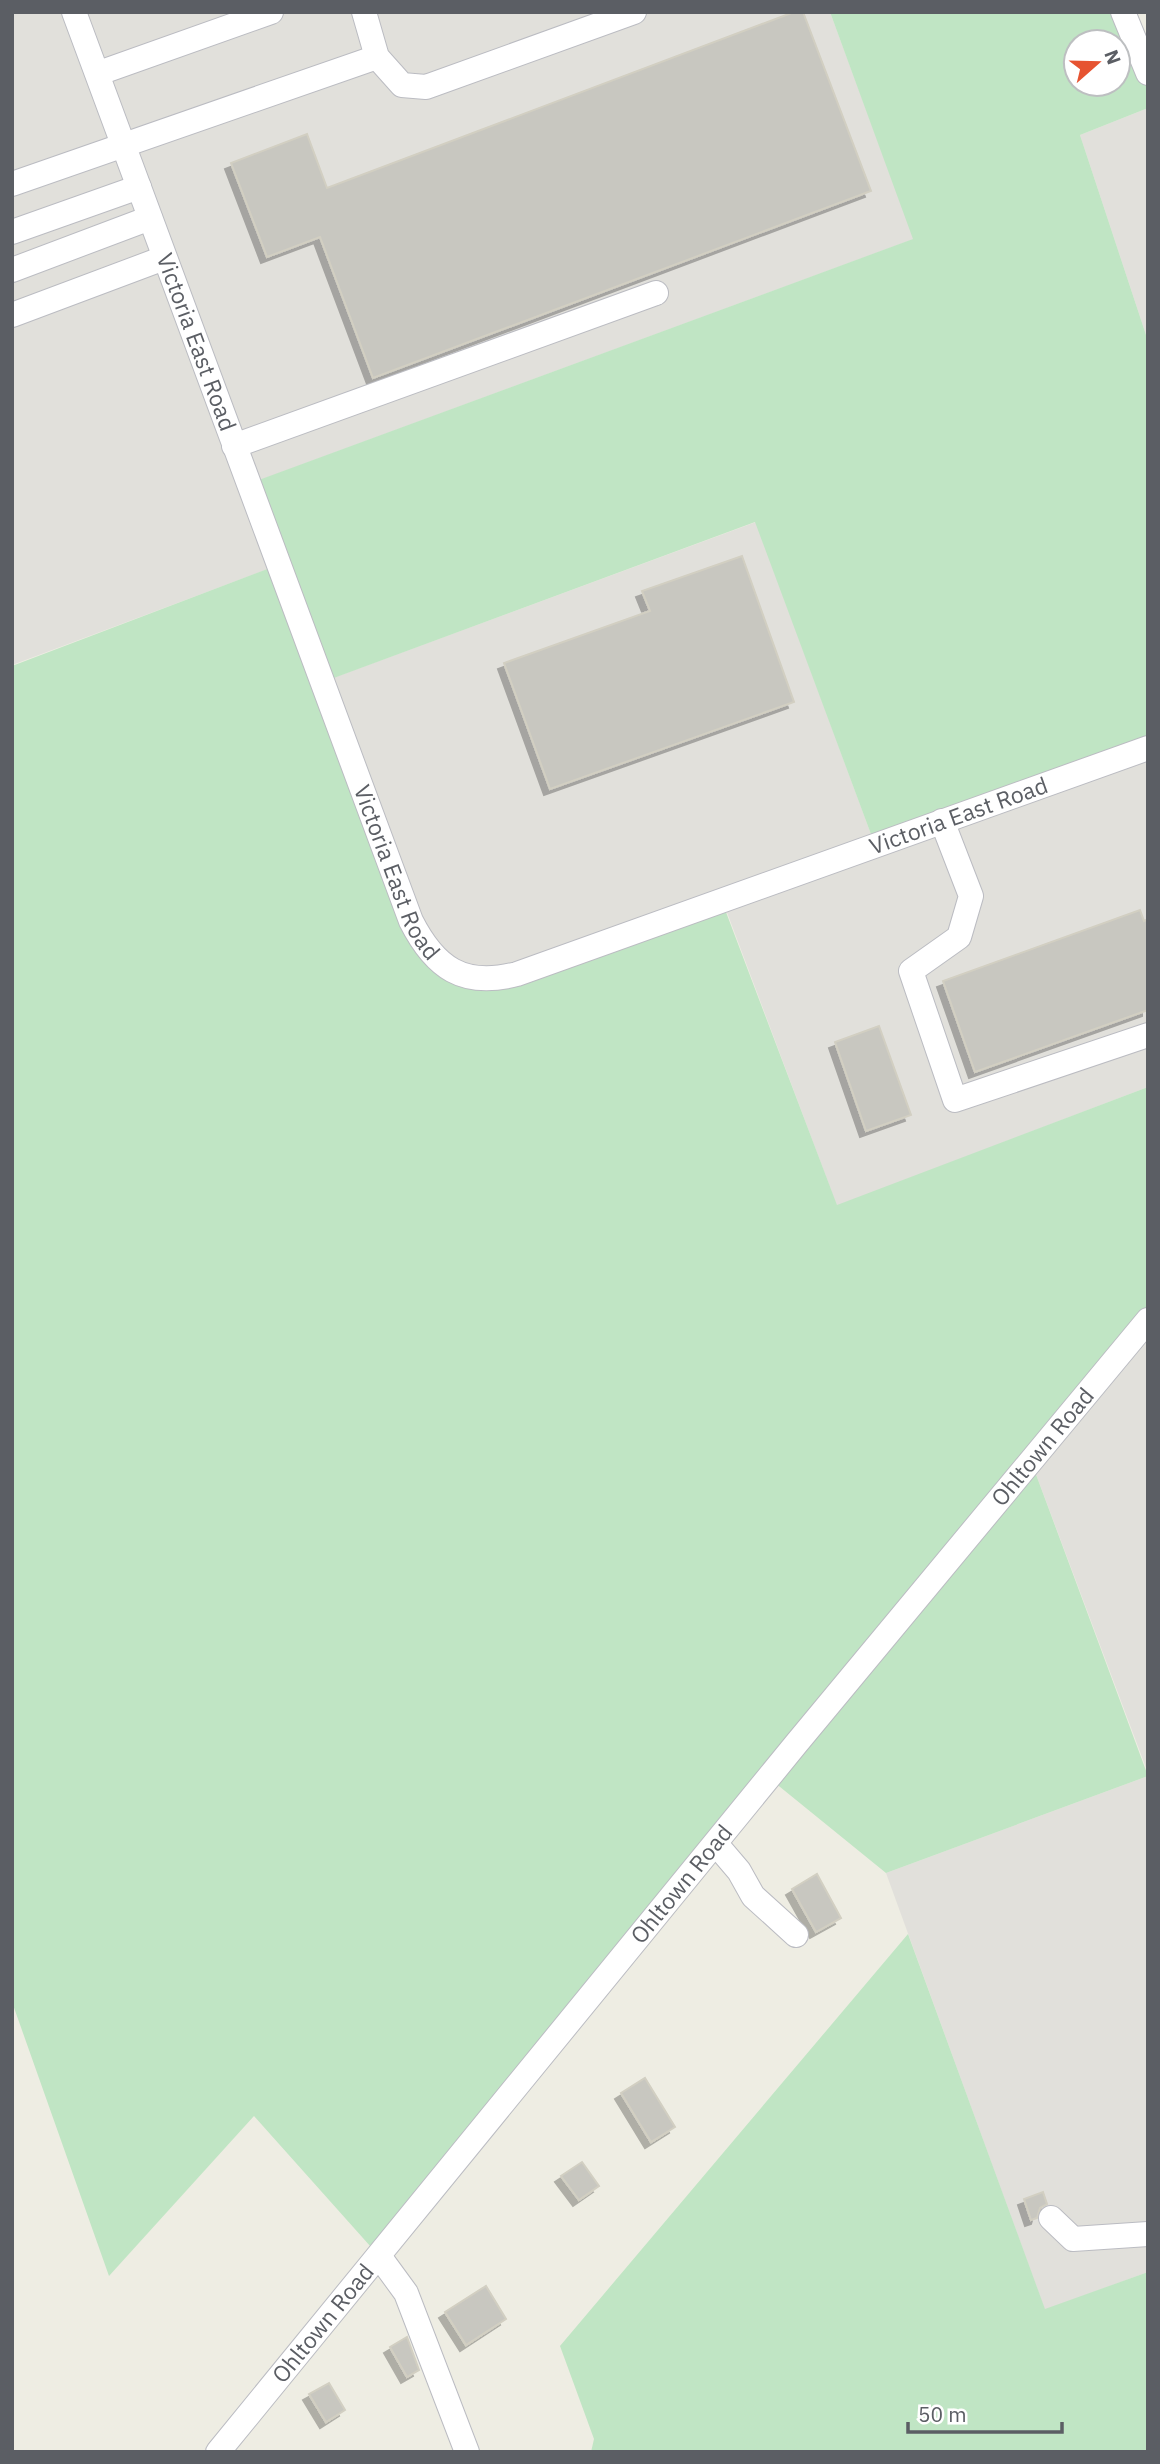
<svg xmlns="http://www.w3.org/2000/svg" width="1160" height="2464" font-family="'IBM Plex Sans',sans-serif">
	<defs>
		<filter id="shadow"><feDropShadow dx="-6" dy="6" stdDeviation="0" flood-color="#0004"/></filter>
	</defs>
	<rect width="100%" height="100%" fill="#eeede3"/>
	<path fill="#e1e0db" d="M12 12H830L914 239 249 484 279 565 12 665Z
		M1148 108V341L1080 135Z
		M756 522 875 845 1148 748V1087L837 1206 722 899 517 974 433 958 322 682Z
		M1148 1320V1773L1031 1461Z
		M1148 1776V2272L1045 2310 886 1873Z"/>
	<path fill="#c0e5c4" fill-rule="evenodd" d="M830 12H1123L1148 73V108L1080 135 1148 341V748L875 845 755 522 323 682 424 946 484 979 721 899 837 1205 1148 1087V1320L1031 1461 1148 1776 886 1873 769 1778 379 2256 254 2116 109 2276 12 2002V666L278 565 248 484 913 239ZM1076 42H1118V84H1076Z
		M908 1934 1045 2309 1148 2272V2452H591L594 2439 560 2346Z"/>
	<path fill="#c8c7c0" stroke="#d2cfc2" stroke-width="2" filter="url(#shadow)" d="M794 12H803L871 191 373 378 320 237 267 257 231 163 307 134 327 188Z
		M742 556 794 702 550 789 504 663 650 611 642 591Z
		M1140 910 1144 921 1148 919V1010L975 1072 943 981Z
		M879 1026 911 1115 866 1131 835 1042Z
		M817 1874 841 1918 816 1932 792 1889Z
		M645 2078 675 2127 651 2142 621 2093Z
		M582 2162 599 2186 579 2200 561 2176Z
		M1043 2192 1047 2204 1040 2208 1037 2218 1031 2220 1024 2199Z
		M486 2286 506 2319 466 2345 445 2312Z
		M407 2337 419 2370 407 2377 390 2347Z
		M329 2383 345 2410 326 2422 309 2394Z"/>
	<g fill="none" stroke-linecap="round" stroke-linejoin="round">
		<defs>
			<g id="minor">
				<path id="s1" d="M74 12 411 921C435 968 463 988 517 974L1148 748"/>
				<path d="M364 12 377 57 402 85 426 87 634 12"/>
				<path d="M1123 12 1148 73"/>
				<path d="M99 73 271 12"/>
				<path d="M12 184 377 57"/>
				<path d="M12 232 139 187"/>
				<path d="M12 270 150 218"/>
				<path d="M12 315 164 258"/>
				<path d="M234 446 656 293"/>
				<path d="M942 821 971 896 959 937 911 971 955 1100 1148 1035"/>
				<path d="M716 1844 739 1871 753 1896 796 1935"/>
				<path d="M1051 2218 1073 2239 1148 2234"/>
				<path d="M379 2256 406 2293 467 2452"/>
				<path id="s2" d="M218 2452 796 1744 1148 1320"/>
			</g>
		</defs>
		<use href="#minor" stroke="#bbbcc2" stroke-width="26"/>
		<use href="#minor" stroke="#fff" stroke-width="24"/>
	</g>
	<g text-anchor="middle" stroke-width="7" stroke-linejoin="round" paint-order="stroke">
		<g font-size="23" fill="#5b5e64" stroke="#fff">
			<text dy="8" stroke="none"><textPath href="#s1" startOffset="352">Victoria East Road</textPath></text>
			<text dy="8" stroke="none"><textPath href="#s1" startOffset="1570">Victoria East Road</textPath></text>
			<text dy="8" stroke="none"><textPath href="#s1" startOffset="919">Victoria East Road</textPath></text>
			<text dy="8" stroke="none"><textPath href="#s2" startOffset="1300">Ohltown Road</textPath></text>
			<text dy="8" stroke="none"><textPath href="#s2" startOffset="733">Ohltown Road</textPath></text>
			<text dy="8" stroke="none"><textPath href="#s2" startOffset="166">Ohltown Road</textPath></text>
		</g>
	</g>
	<rect width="1160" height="2464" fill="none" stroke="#5b5e64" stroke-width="28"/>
	<g transform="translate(1097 63) rotate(70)"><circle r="33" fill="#ffffff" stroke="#bdbfc1" stroke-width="2"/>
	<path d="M0-5L12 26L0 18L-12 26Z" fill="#e65331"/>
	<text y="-10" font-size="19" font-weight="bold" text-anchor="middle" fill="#5b5e64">N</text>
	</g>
	<path d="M908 2422v10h154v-10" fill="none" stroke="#5b5e64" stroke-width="3.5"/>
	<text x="918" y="2422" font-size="21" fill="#5b5e64" stroke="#ffffff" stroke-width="5" paint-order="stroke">50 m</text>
</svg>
